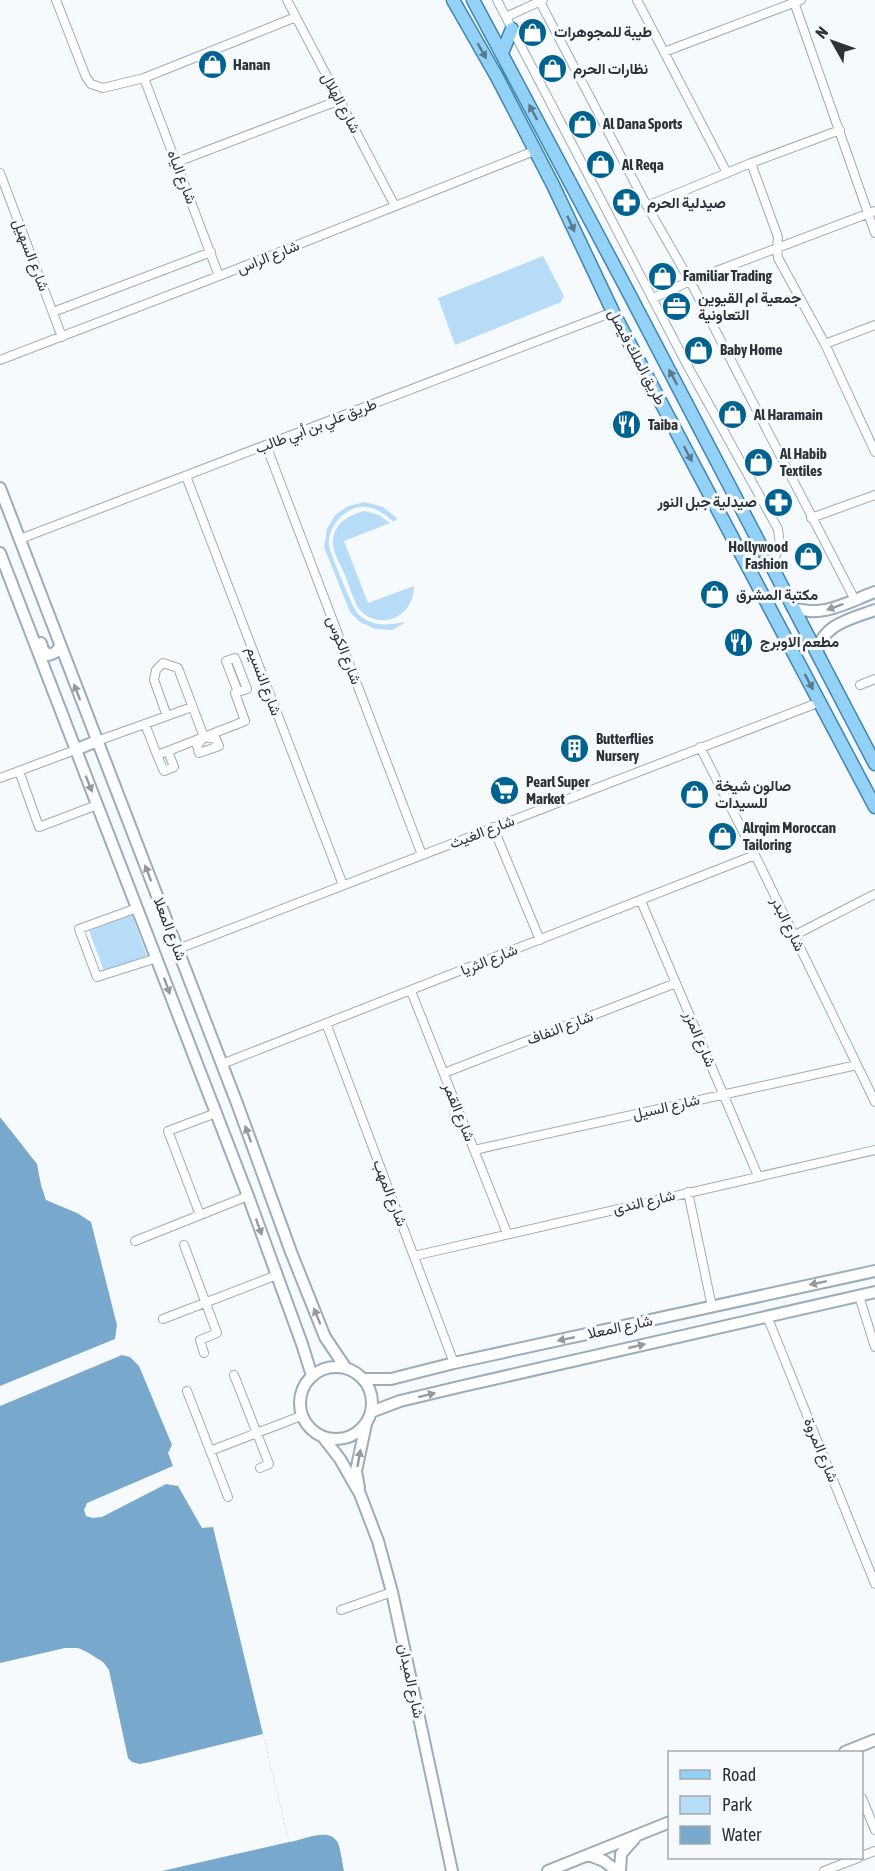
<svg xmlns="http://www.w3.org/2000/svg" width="875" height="1871" font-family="'Asap Condensed',Vazirmatn,sans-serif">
	<rect width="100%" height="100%" fill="#f6fafd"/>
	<path fill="#b6dcf8" d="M543 256 564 296 561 302 455 345 438 298Z
		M365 502 383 507 397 518 394 522C386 515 377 508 366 507 346 505 327 527 329 546 330 552 352 606 356 611 358 614 362 618 366 620 379 627 392 624 406 622L392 630 375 629 360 622 350 612 324 547 327 529 335 515 348 506Z
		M365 511 379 515 390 523 344 541 368 603 414 586C414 597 410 607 401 614 387 625 366 621 357 606 352 596 349 585 345 575 341 566 334 554 333 545 332 524 348 515 365 511Z
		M132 915 147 956 104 971 89 931Z"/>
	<path fill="#78a9cc" d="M0 1117 37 1164 41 1185 46 1200 77 1213 91 1222 117 1325 115 1339 0 1386Z
		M122 1355 130 1357 139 1366 172 1445 168 1453 173 1466 87 1503 84 1510 86 1516 93 1518 102 1517 166 1484 178 1486 202 1528 213 1527 289 1842C303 1840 330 1826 338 1843 341 1851 342 1862 344 1871H0V1406Z"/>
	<path fill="#f6fafd" d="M65 1648H78L87 1652 103 1662 109 1670 128 1758 132 1762 140 1764 150 1762 263 1734 289 1842 162 1871H0V1663Z"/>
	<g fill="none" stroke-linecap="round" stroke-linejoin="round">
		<defs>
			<path id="street" d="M56 0 86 77 91 84 103 88 144 78 296 17
				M287 0 395 206
				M497 0 686 363 778 529 780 546 771 565
				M539 0 647 206 690 281 855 600
				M637 0 727 173
				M794 2 875 233
				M506 17 543 0
				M664 52 801 0
				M144 78 219 276
				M177 162 340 100
				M751 163 778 237 777 248 778 258 825 344 875 452
				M0 173 62 337
				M647 206 751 163 840 130
				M653 298 690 281 875 211
				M53 312 211 252
				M825 344 875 325
				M0 360 219 276 534 151
				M266 445 422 855
				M186 476 343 885
				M811 518 875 495
				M20 539 613 312
				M860 685 875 679
				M167 716 192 707
				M145 724 157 755
				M97 741 167 716 154 680 156 670 163 663 178 668 204 737 197 746 199 753 219 746 216 739 204 737
				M700 747 755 855 875 1102
				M168 751 174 767 164 771 157 755 168 751 245 721 235 693 247 689 235 658 226 661 238 692
				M19 771 39 827 97 805
				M0 778 75 750
				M493 827 540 940
				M641 901 758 1176
				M137 908 79 929 97 977 157 958
				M793 936 875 894
				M178 949 820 702
				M411 991 507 1233
				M326 1023 454 1363
				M222 1064 755 855
				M444 1073 676 983
				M474 1150 857 1065
				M688 1192 712 1307
				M200 1215 168 1131 216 1113
				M135 1241 248 1196
				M184 1245 217 1333 200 1340 204 1353
				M414 1256 875 1150
				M859 1296 875 1347
				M767 1316 875 1584
				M163 1319 277 1275
				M234 1375 269 1464 260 1468
				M187 1391 228 1497
				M210 1451 301 1416
				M341 1610 392 1592
				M862 1798 875 1830
				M862 1856 875 1851
				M824 1871 858 1858"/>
			<path id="secondary" d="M0 488 238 1106 291 1252 325 1337 345 1367
				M0 553 248 1196 302 1344 312 1376
				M793 608C823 618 848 602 875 592
				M41 643 43 650 48 655C55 654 58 651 60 645
				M817 653C822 624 851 619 875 610
				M75 750 97 741
				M300 1403a36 36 0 1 1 72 0a36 36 0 1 1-72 0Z
				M364 1379H391L454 1363 875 1271
				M371 1412 400 1401 463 1386 875 1292
				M323 1437 340 1459 360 1494 378 1541 392 1592 452 1871
				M359 1488 356 1471 366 1424
				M845 1752 875 1740
				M589 1855 604 1861 617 1871
				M548 1871 670 1822
				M620 1871 621 1854 635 1838"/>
			<path id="primary" d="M453 0 497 77 553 185 613 312 875 807
				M473 0 624 284 875 764
				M502 53 512 29"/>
		</defs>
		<use href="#street" stroke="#99adbc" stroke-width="10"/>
		<use href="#secondary" stroke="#99adbc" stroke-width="14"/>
		<use href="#primary" stroke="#4186b1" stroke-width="15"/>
		<use href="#street" stroke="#fff" stroke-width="8"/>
		<use href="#secondary" stroke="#fff" stroke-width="10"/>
		<use href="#primary" stroke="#94d1f7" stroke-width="12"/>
	</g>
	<defs><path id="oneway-solid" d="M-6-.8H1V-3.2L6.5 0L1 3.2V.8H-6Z" transform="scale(1.5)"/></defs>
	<g fill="#5a7a8e">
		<use href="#oneway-solid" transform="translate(482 51) rotate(60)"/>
		<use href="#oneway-solid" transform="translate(533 112) rotate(-118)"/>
		<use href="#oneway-solid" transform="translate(571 224) rotate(65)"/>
		<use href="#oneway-solid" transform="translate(673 377) rotate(-118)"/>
		<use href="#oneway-solid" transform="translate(688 454) rotate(62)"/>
		<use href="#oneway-solid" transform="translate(809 682) rotate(62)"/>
	</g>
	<g fill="#95999c">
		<use href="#oneway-solid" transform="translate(835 607) rotate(160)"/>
		<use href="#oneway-solid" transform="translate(77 692) rotate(-111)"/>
		<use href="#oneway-solid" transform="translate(89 784) rotate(68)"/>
		<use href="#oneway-solid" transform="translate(148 873) rotate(-111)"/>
		<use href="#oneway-solid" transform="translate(167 986) rotate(70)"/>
		<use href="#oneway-solid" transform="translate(248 1134) rotate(-110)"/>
		<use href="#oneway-solid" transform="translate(259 1227) rotate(70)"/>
		<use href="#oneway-solid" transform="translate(818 1283) rotate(168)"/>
		<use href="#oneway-solid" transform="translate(317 1316) rotate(-112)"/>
		<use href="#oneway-solid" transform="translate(566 1339) rotate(168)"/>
		<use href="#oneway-solid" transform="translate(637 1346) rotate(-13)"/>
		<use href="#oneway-solid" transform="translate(427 1395) rotate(-14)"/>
		<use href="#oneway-solid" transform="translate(359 1458) rotate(-80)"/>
	</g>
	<defs>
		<symbol id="shop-disc" viewBox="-11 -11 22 22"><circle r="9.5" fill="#006291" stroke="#f6fafd"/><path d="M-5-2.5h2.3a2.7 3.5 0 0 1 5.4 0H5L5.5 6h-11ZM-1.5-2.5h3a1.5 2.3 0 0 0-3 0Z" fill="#fff"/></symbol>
		<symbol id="pharmacy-disc" viewBox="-11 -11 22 22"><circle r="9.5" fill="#006291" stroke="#f6fafd"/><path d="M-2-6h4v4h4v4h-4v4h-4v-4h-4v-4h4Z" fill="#fff"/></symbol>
		<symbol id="office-disc" viewBox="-11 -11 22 22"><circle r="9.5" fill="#006291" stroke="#f6fafd"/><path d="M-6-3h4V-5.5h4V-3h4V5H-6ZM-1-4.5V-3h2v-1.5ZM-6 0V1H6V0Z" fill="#fff"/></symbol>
		<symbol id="restaurant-disc" viewBox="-11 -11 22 22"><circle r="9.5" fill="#006291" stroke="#f6fafd"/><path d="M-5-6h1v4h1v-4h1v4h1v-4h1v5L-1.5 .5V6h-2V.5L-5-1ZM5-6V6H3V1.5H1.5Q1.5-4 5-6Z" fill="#fff"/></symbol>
		<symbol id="building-disc" viewBox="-11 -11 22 22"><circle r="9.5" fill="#006291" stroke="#f6fafd"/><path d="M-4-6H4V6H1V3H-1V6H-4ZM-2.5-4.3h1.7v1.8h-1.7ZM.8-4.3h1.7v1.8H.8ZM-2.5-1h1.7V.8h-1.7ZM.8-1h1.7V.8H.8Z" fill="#fff"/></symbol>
		<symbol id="supermarket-disc" viewBox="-11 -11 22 22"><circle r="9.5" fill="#006291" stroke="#f6fafd"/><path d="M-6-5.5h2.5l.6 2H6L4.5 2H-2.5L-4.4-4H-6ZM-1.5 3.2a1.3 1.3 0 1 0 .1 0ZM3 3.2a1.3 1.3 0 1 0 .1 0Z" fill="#fff"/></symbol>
	</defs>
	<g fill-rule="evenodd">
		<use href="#shop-disc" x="516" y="16" width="33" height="33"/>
		<use href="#shop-disc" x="196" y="48" width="33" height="33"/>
		<use href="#shop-disc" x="536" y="52" width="33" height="33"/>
		<use href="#shop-disc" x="566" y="108" width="33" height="33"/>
		<use href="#shop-disc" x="584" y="148" width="33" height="33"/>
		<use href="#pharmacy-disc" x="610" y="186" width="33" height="33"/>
		<use href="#shop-disc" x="646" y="260" width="33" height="33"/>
		<use href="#office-disc" x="660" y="290" width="33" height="33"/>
		<use href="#shop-disc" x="682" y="334" width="33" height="33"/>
		<use href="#shop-disc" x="716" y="398" width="33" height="33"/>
		<use href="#restaurant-disc" x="610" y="408" width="33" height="33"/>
		<use href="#shop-disc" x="742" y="446" width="33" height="33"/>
		<use href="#pharmacy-disc" x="762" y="486" width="33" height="33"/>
		<use href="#shop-disc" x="792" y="540" width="33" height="33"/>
		<use href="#shop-disc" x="698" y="578" width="33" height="33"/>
		<use href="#restaurant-disc" x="722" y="626" width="33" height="33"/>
		<use href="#building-disc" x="558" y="732" width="33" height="33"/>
		<use href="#supermarket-disc" x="488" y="774" width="33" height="33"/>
		<use href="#shop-disc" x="678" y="778" width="33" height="33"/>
		<use href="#shop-disc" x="706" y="820" width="33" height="33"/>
	</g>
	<g text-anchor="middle" stroke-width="6" stroke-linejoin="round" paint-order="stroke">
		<g font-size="15" font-weight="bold" fill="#2b3339" stroke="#f6fafd" text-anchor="start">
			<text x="554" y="37">طيبة للمجوهرات</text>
			<text x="233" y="70">Hanan</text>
			<text x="573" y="74">نظارات الحرم</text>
			<text x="603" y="129">Al Dana Sports</text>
			<text x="622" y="170">Al Reqa</text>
			<text x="647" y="208">صيدلية الحرم</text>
			<text x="683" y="281">Familiar Trading</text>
			<text x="698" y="303">جمعية ام القيوين<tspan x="698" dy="17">التعاونية</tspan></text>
			<text x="720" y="355">Baby Home</text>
			<text x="754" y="420">Al Haramain</text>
			<text x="648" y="430">Taiba</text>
			<text x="780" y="459">Al Habib<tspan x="780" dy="17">Textiles</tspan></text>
			<text x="757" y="507" text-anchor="end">صيدلية جبل النور</text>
			<text x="788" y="552" text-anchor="end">Hollywood<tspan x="788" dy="17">Fashion</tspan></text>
			<text x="736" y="600">مكتبة المشرق</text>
			<text x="760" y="647">مطعم الاوبرج</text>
			<text x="596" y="744">Butterflies<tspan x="596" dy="17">Nursery</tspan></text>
			<text x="526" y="787">Pearl Super<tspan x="526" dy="17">Market</tspan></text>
			<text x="715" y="791">صالون شيخة<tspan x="715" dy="17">للسيدات</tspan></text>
			<text x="743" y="833">Alrqim Moroccan<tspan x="743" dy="17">Tailoring</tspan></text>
		</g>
		<g font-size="15" fill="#2b3339" stroke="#f6fafd">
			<text transform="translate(341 103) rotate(62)" y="5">شارع الهلال</text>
			<text transform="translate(182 177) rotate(69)" y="5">شارع الياه</text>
			<text transform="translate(31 255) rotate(69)" y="5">شارع السهيل</text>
			<text transform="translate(268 257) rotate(-22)" y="5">شارع الراس</text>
			<text transform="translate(637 357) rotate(62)" y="5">طريق الملك فيصل</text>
			<text transform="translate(316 426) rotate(-21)" y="5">طريق علي بن أبي طالب</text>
			<text transform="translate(344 650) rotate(69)" y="5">شارع الكوس</text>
			<text transform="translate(264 681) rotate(69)" y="5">شارع النسيم</text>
			<text transform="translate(482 832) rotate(-21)" y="5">شارع الغيث</text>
			<text transform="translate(788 924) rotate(64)" y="5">شارع البدر</text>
			<text transform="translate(170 929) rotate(69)" y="5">شارع المعلا</text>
			<text transform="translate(489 960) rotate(-22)" y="5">شارع الثريا</text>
			<text transform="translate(560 1028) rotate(-21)" y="5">شارع النفاف</text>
			<text transform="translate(700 1039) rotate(67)" y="5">شارع المزر</text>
			<text transform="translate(666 1107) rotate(-13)" y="5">شارع السيل</text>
			<text transform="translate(459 1112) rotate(68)" y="5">شارع القمر</text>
			<text transform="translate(390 1193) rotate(69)" y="5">شارع المهب</text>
			<text transform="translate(644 1202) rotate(-13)" y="5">شارع الندى</text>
			<text transform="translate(620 1327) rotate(-12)" y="5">شارع المعلا</text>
			<text transform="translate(821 1450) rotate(68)" y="5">شارع المروة</text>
			<text transform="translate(411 1681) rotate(78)" y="5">شارع الميدان</text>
		</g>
	</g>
	<rect x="668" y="1751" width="195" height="108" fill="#f6fafd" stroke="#a5aaaf" stroke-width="1.5"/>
	<rect x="680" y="1770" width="30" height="9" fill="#94d1f7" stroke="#a5aaaf" stroke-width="1.5"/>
	<text x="722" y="1781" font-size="18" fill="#2b3339">Road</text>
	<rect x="680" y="1796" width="30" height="18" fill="#b6dcf8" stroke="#a5aaaf" stroke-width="1.5"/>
	<text x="722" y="1811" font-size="18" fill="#2b3339">Park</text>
	<rect x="680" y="1826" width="30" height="18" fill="#78a9cc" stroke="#a5aaaf" stroke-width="1.5"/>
	<text x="722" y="1841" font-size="18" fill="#2b3339">Water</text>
	<g transform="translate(833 42) rotate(310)" stroke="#f6fafd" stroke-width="4.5" paint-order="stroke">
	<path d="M0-4.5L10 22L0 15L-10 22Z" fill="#2b3339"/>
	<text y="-9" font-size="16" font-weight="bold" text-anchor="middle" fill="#2b3339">N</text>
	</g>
</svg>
